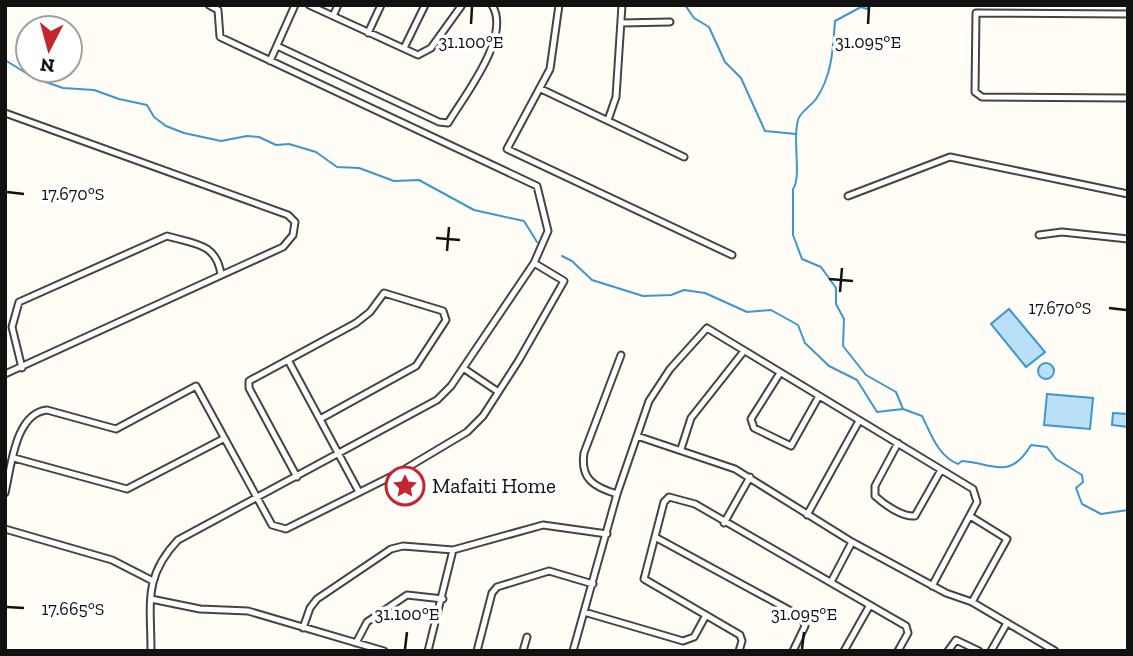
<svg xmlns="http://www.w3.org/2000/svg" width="1133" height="656" font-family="'Zilla Slab',serif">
	<rect width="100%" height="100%" fill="#fffdf5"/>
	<path fill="#b9e0f7" stroke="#3f96cf" stroke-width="2" d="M1009 309 1045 352 1026 367 991 324Z
		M1038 371a8 8 0 1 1 16 0a8 8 0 1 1-16 0Z
		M1047 394 1093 398 1090 429 1044 425Z
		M1113 413 1128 414V427L1112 425Z"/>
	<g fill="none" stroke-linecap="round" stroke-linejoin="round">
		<path stroke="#3f96cf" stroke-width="2" d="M685 5 694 18 709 27 725 62 741 78 765 131 796 134
			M870 5 867 9 861 7 835 21C833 49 832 76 816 99 811 106 800 112 798 120 792 139 802 177 793 189V235L802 259 821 267 836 288V304L844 319 843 346 866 375 896 392 903 409 922 416C931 434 938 456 958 464L962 461C996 464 1010 480 1031 445L1047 447 1056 459 1082 475 1083 482 1076 488 1082 504 1101 514 1128 510
			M5 60 34 78 63 88 94 90 119 99 147 105 154 117 166 126 184 133 221 141 247 136 259 137 276 145 289 144 316 152 337 167 359 168 394 181 419 180 474 210 524 221 537 242
			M562 256 572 261 592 280 643 296 671 295 684 290 705 293 747 312 771 310 798 325 805 343 829 366 857 380 877 412 903 409"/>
		<defs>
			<path id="minor" d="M309 5 418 55 431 48 462 5
				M559 5 550 69 507 149 732 255
				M1128 14 976 13 975 92 982 97 1128 98
				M333 16 338 5
				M621 23 670 22
				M368 33 381 5
				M277 46 439 122 448 123C464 96 512 36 492 5
				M404 48 425 5
				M270 61 295 5
				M541 89 684 157
				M5 113 288 215 295 222 293 235 283 247 5 374
				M608 120 616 97 622 5
				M848 196 950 157 1128 194
				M1039 235 1062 232 1128 239
				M288 360 359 492
				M22 368 12 327 19 302 167 236C194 244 217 243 221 275
				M463 368 497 391
				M780 373 751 419 754 428 791 446 819 396
				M637 436 735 469 852 542 946 593 972 602 1007 539 970 516
				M898 443 875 486V496C885 505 902 517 915 516L941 470
				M681 449 691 418 744 351
				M14 458 127 489 223 439
				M297 477 249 388V381L356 323 370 312 384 293 443 311 446 320 416 366 320 419
				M5 493C11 468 15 413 47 410L116 429 196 386 272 525 286 529 400 472 467 432 483 416 519 360 564 281 534 263
				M617 494C594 487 580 479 584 453L621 355
				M807 515 859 421
				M724 523 750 477
				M5 529 112 560 151 580
				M655 537 802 617 805 626 793 651
				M831 582 852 542
				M151 599 200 609 248 611 384 651
				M972 602 1055 651
				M584 612 683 641 694 637 705 617
				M303 628 310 608 317 599 391 549 403 546 453 550
				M356 643 367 622 407 595 443 599
				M151 651C151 603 143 577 178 540L437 400 451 386 534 263 548 231 537 186 220 37 218 10 209 5
				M428 651 453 550 543 525 607 534
				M477 651 492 593 497 587 549 571 593 584
				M523 651 527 637
				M573 651 617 494 649 401 670 369 707 328 973 489 977 502 932 586
				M739 651 742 641 740 635 644 579 664 502 669 497 695 504 906 626 908 633 898 651
				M844 651 870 605
				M948 651 956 640 979 651
				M991 651 1007 623"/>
		</defs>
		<use href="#minor" stroke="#444" stroke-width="9"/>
		<use href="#minor" stroke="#fff" stroke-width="5"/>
	</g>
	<path fill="none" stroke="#111" stroke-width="2.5" d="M471 24 472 7M868 24 869 7M7 192 24 194M436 238 460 240M447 251 449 227M829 279 853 281M840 292 842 268M1109 308 1126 310M7 607 24 608M405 649 407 632M802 649 804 632"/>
	<defs>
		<symbol id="sight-ring" viewBox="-11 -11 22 22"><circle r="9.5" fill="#fff" stroke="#c4262e" stroke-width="1.5"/><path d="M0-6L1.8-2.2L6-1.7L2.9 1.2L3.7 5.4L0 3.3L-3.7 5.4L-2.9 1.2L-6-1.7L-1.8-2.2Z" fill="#c4262e"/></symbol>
	</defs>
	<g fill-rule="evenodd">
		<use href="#sight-ring" x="383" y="464" width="44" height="44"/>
	</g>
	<g text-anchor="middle" stroke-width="7" stroke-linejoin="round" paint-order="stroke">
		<g font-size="21" fill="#111" stroke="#fff" text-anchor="start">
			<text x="432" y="493">Mafaiti Home</text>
		</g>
	</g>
	<g font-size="18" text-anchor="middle" fill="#111" stroke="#fff" stroke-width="7" stroke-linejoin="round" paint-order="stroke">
		<text x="471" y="48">31.100°E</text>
		<text x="868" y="48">31.095°E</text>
		<text x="73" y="200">17.670°S</text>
		<text x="1060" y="314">17.670°S</text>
		<text x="73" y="615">17.665°S</text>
		<text x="407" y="620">31.100°E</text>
		<text x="804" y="620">31.095°E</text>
	</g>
	<rect width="1133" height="656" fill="none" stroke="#111111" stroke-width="14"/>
	<g transform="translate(49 49) rotate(186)"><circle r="33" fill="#ffffff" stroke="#a0a0a0" stroke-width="2"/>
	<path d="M0-5L12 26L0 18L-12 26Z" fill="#c4262e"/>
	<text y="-10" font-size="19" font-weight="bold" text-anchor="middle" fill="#111111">N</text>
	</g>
</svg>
